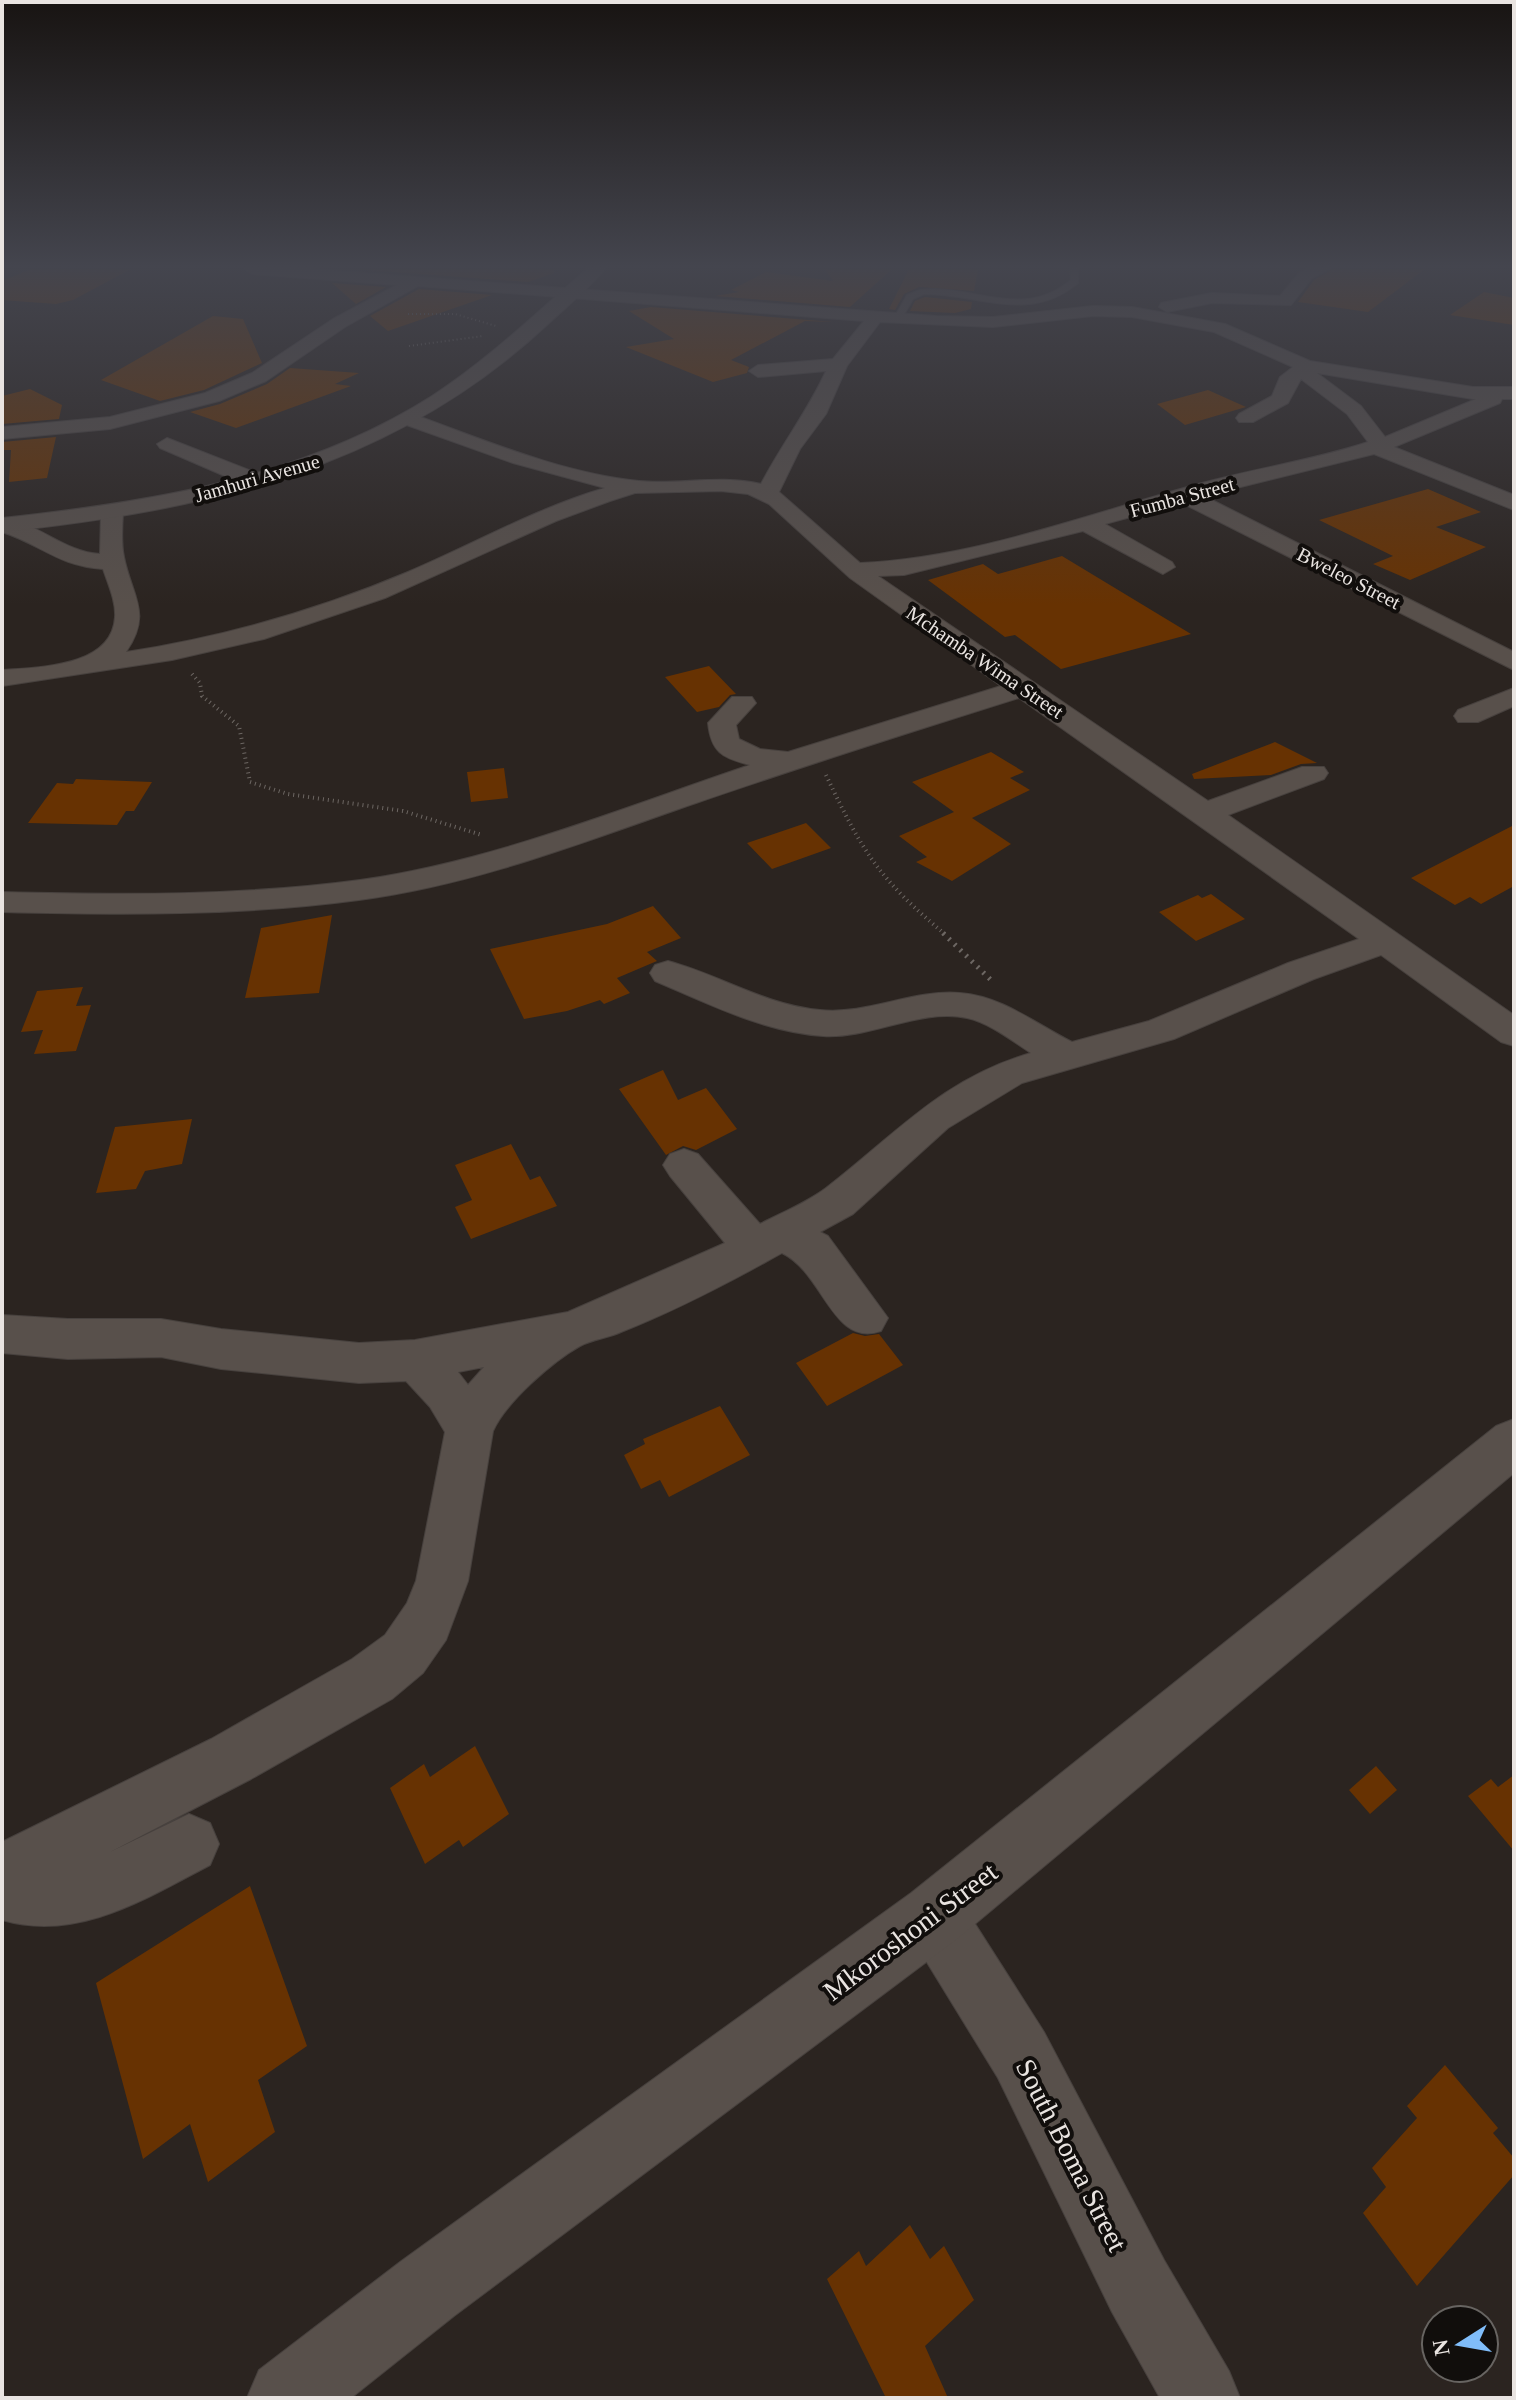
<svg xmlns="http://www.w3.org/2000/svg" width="1516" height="2400" font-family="Georgia,serif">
	<rect width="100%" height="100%" fill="#2b2420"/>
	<path fill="#673202" d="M31 269H131L73 300 56 304 2 300V281Z
		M353 269H554V273L528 282Z
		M825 269H892L850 307 715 296 739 292 731 290 766 272 833 281Z
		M909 269H978L974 291 919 287 904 294 895 310 889 309Z
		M1333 269H1425L1368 312 1298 302 1314 280Z
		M332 283 386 287 356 304Z
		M419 289 492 295 388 331 370 316Z
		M1484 292 1514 298V325L1450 315Z
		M925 297 972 302 971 309 955 313 910 311 915 301Z
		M651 307 833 322 805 321 731 360 749 367 747 373 713 382 626 347 674 339 629 311Z
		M213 316 243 319 262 363 204 390 160 401 101 380Z
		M290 368 359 373 335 384 351 386 236 428 190 412 220 404 267 384Z
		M30 389 62 405 59 419 2 424V396Z
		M1208 390 1246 407 1185 425 1157 404Z
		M56 437 47 478 9 482 11 450H2V442Z
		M1428 489 1481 512 1436 527 1486 547 1410 580 1373 564 1393 556 1319 520Z
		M1062 556 1191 634 1061 669 1015 635 1005 637 928 580 983 564 998 574Z
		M709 666 736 694 730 695 719 707 697 712 665 677Z
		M1275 742 1317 763 1301 764 1271 775 1194 779 1192 774Z
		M991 752 1024 772 1010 778 1030 790 972 818 1011 844 952 881 916 862 927 857 899 836 954 812 912 782Z
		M504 768 508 798 471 802 467 772Z
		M76 779 152 782 134 811H126L117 825 28 823 57 783 73 784Z
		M806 823 831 848 772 869 747 843Z
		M1514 825V886L1481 904 1470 897 1455 905 1411 878Z
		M1211 894 1245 919 1196 941 1159 912 1198 895 1202 898Z
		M653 906 681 938 647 952 657 961 617 978 630 993 604 1004 600 1000 567 1011 524 1019 490 949 607 924Z
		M332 915 319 993 245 998 261 928Z
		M83 987 76 1006 91 1005 76 1051 34 1054 43 1030 21 1032 37 991Z
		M663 1070 678 1100 706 1088 737 1129 696 1150 683 1146 666 1155 619 1089Z
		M192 1119 182 1164 145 1171 136 1189 96 1193 115 1127Z
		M511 1144 530 1180 540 1176 557 1206 471 1239 455 1207 472 1200 455 1165Z
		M853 1333 865 1336 879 1334 903 1365 827 1406 796 1363Z
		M720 1406 750 1455 669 1497 660 1480 641 1489 624 1455 645 1444 643 1439Z
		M475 1746 509 1814 463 1847 459 1840 425 1864 390 1788 424 1764 430 1777Z
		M1376 1766 1397 1790 1370 1814 1349 1790Z
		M1514 1775V1851L1468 1796 1491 1779 1498 1787Z
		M250 1886 307 2046 258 2080 275 2132 208 2182 190 2124 143 2159 96 1983Z
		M1445 2065 1498 2128 1493 2133 1514 2158V2175L1417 2286 1363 2213 1386 2187 1372 2168 1417 2118 1407 2106Z
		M910 2225 930 2259 944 2246 974 2300 925 2346 948 2398H886L827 2279 859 2251 866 2266Z"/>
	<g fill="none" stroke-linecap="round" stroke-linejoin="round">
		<defs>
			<path id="service" d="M1070 269H1078V283C1029 324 980 294 924 294L913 299 901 320 894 318 907 295 920 290C975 284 1022 321 1071 280Z"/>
			<path id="minor" d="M244 269H312L936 316 993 317 1093 306 1132 307 1225 324 1310 361 1473 387H1514V399H1502L1500 403 1394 447 1514 495V510L1374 454 1204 496 1514 652V670L1182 503 1105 524 1172 562 1175 567 1163 574 1083 531 904 575 878 576 1208 801 1302 767H1324L1328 773 1324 779 1228 815 1514 1015V1046L1501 1042 1381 955 1314 979 1174 1039 1022 1083 948 1128 853 1214 820 1232 828 1236 888 1318 881 1331C832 1348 824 1273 782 1253 730 1282 677 1310 621 1332 608 1338 593 1339 580 1346 553 1361 506 1402 493 1431L468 1581 446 1640 423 1673 392 1699 251 1779 110 1852 189 1814 210 1823 219 1844 210 1865C145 1899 78 1942 2 1920V1842L211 1739 352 1659 385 1635 407 1603 416 1581 445 1432 430 1407 406 1381 359 1383 221 1369 161 1357 68 1359 2 1353V1315L68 1319H161L221 1329 359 1343 415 1340 568 1312 725 1243 670 1176 663 1165 670 1154 684 1149 698 1154 760 1224C781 1213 806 1203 826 1188 895 1135 943 1078 1031 1053 1012 1041 990 1023 967 1018 920 1008 871 1039 823 1036 764 1032 709 1004 655 981L650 973 655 965 668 961C720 975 765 1005 820 1010 868 1015 913 989 960 993 1002 996 1036 1024 1072 1042L1149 1021 1288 963 1359 939 1019 698C911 732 803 766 696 803 586 841 475 885 359 900 240 916 121 915 2 912V892C121 895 241 896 360 880 494 861 622 808 750 765 722 758 711 752 708 723L732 697H752L756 703 736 725 739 739 760 749 788 752 1001 686 850 578 769 504 748 494 721 491 635 493 610 501 556 521 385 598 264 639 172 660 2 686V670C40 667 112 667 115 617 116 601 108 584 103 569 58 566 42 545 2 532V519C39 522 63 552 100 554L101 513 104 508H120L123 513C122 528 121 543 124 557 132 597 153 613 126 652 223 637 318 610 408 572 474 544 536 508 605 488L513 463 401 423 398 419 401 415H415C487 441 562 473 639 481 680 485 720 474 761 484 781 445 808 411 826 371L758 377 749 371 758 365 833 359 864 321 418 286 345 327 266 381 219 401 110 429 2 439V427L110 417 205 393 252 373 333 319 397 285 252 274ZM1093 316 1132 317 1214 332 1293 367 1280 377 1272 396 1239 414 1236 418 1239 422H1253L1288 403 1301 379 1347 414 1368 442C1314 460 1257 468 1202 483 1090 513 976 558 860 563L779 492 800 449 826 414 847 366 880 322 993 327ZM1317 373 1473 399H1476L1385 437 1361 406ZM484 1367 468 1385 458 1372Z
				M1308 269H1330L1312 278 1291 305 1212 303 1167 312 1159 307 1161 303 1212 293 1280 296 1300 272Z
				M167 438 264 476 267 481 264 486H248L160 448 157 444Z
				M1514 688V706L1478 722H1458L1454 716 1458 710Z
				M934 1885 956 1894 1044 2032 1164 2260 1229 2371 1240 2398H1160L1112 2312 998 2078 912 1938 903 1916 912 1894Z"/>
			<path id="tertiary" d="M587 269H605C589 289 567 306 548 324 393 469 207 510 2 532V518C151 502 303 478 432 396 489 359 536 313 587 269Z
				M1514 1419V1473L957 1939 454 2316 351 2398H247L259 2370 400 2262 911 1893 1496 1426Z"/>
		</defs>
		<use href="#service" stroke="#47413e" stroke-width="2"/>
		<use href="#minor" stroke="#47413e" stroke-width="2"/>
		<use href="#tertiary" stroke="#47413e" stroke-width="2"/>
		<path stroke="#6d6763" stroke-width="2" stroke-dasharray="1 3" stroke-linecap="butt" d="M408 314H455L496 326
			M409 346 483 336"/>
		<path stroke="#6d6763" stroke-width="4" stroke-dasharray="1 4" stroke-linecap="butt" d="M192 674 200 683 202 696 239 726 250 782 288 794 403 811 482 835
			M826 775C863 853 879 879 946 935"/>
		<path stroke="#6d6763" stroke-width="5" stroke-dasharray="2 6" stroke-linecap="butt" d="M943 933 993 982"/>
		<use href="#service" fill="#58504b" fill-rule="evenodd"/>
		<use href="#minor" fill="#58504b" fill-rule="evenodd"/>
		<use href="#tertiary" fill="#58504b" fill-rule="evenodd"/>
	</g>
	<linearGradient id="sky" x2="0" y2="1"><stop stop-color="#181412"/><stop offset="0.44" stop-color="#44454e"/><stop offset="1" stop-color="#44454e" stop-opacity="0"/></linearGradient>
	<rect width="1516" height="605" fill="url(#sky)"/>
	<g text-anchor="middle" stroke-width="8" stroke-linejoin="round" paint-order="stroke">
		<g font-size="20" fill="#e9e4e1" stroke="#110e0c">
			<text transform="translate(257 478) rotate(-16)" y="7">Jamhuri Avenue</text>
			<text transform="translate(1182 497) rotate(-15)" y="7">Fumba Street</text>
			<text transform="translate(1349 578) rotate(27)" y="7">Bweleo Street</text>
			<text transform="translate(985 662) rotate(34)" y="7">Mchamba Wima Street</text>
		</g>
		<g font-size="28" fill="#e9e4e1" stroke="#110e0c">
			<text transform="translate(910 1931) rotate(-37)" y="10">Mkoroshoni Street</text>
			<text transform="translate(1072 2155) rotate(63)" y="10">South Boma Street</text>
		</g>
	</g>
	<rect width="1516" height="2400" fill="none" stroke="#e9e4e1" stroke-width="8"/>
	<g transform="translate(1460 2344) rotate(259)"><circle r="38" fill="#110e0c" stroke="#676461" stroke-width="2"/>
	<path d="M0-6L14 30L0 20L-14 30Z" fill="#80bdfa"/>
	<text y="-12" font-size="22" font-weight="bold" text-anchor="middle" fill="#e9e4e1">N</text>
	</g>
</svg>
